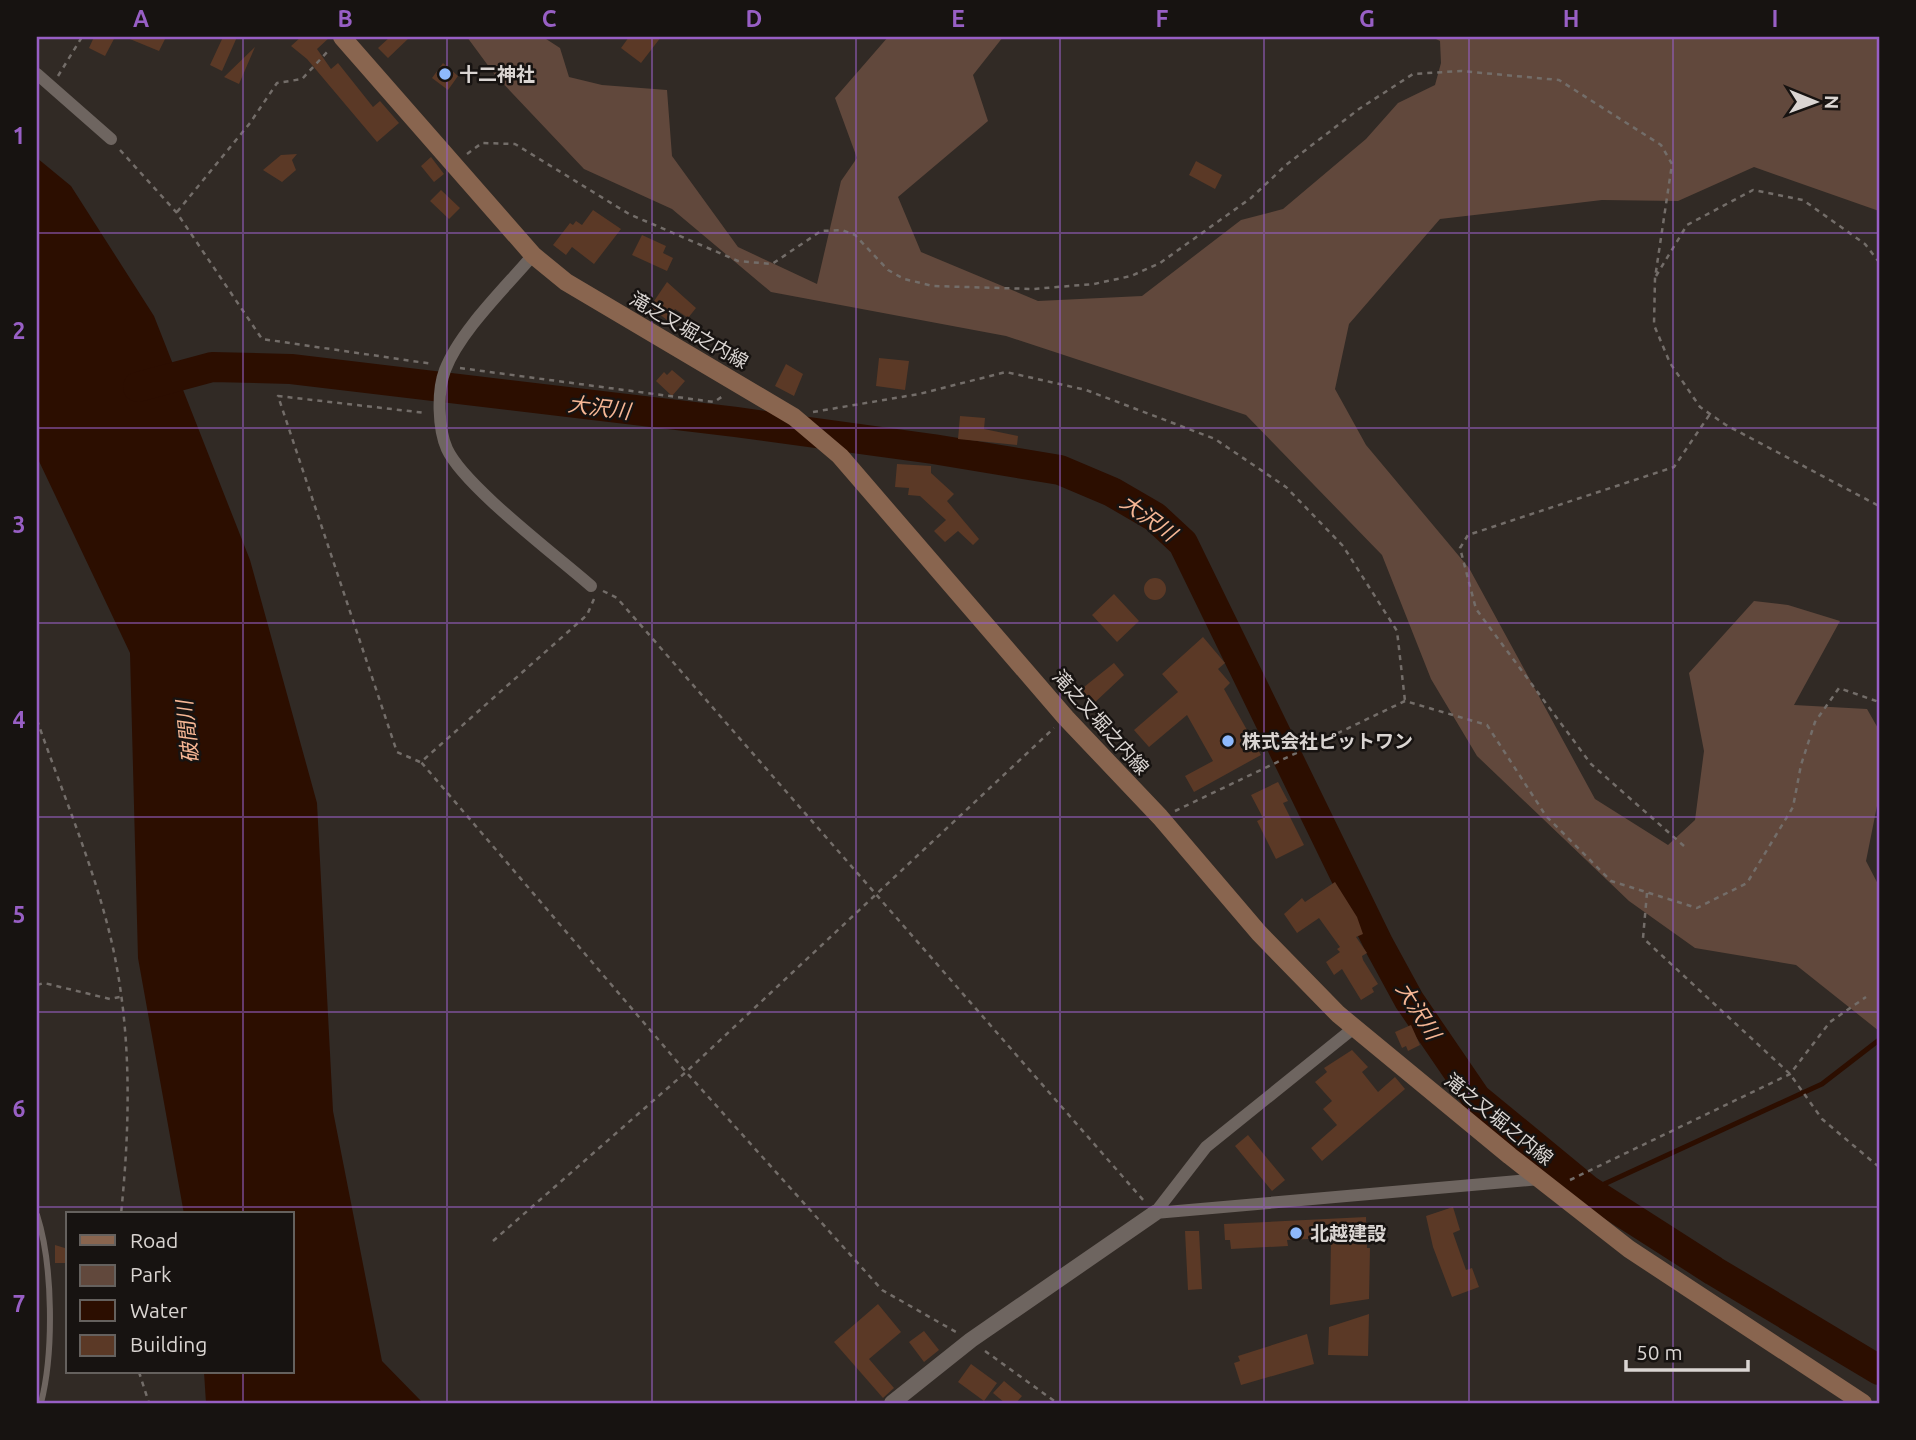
<svg xmlns="http://www.w3.org/2000/svg" width="1916" height="1440" font-family="Ubuntu,'Noto Sans JP',sans-serif">
	<rect width="100%" height="100%" fill="#312a25"/>
	<path fill="#61483c" d="M467 37H543L560 48 569 77 602 85 667 90 672 156 738 247 817 284 841 181 857 158 835 98 888 37H1003L973 75 988 121 898 197 921 252 1038 301 1142 296 1241 220 1283 209 1366 139 1398 103 1435 85 1441 63 1440 41 1432 37H1879V211L1754 167 1678 201 1602 200 1440 219 1349 324 1335 389 1366 445 1469 568 1595 799 1668 845 1695 820 1704 751 1689 673 1754 601 1788 605 1840 621 1794 705 1867 709 1879 730V796L1866 861 1879 886V1031L1796 965 1695 948 1629 901 1477 756 1431 679 1382 555 1246 415 1006 336 771 292 672 209 584 169 495 75Z"/>
	<path fill="#2c0e00" d="M37 158 71 186 154 316 250 560 317 803 333 1111 382 1361 423 1403H206L204 1372H292V1214H184L138 958 130 653 37 457Z"/>
	<g fill="none" stroke-linecap="round" stroke-linejoin="round">
		<path stroke="#2c0e00" stroke-width="5" d="M1589 1191 1822 1084 1879 1040"/>
		<path stroke="#2c0e00" stroke-width="30" d="M138 387 212 367 291 369 736 422 933 449 1060 470 1112 492 1155 517 1183 543 1379 945 1409 1000 1476 1098 1589 1191 1714 1271 1879 1370"/>
	</g>
	<path fill="#5b3926" d="M94 37H115L105 56 89 48Z
		M125 37H166L159 51Z
		M223 37H237L222 71 210 65Z
		M301 37H330L317 49 331 69 338 63 373 107 380 101 399 123 377 142 307 59 291 46Z
		M390 37H410L388 58 378 48Z
		M629 37H661L641 63 621 48Z
		M255 47 239 84 224 77Z
		M443 63 458 76 448 90 432 78Z
		M297 154 292 160 296 170 282 182 263 170 281 155Z
		M431 157 444 174 434 182 421 166Z
		M1196 161 1222 175 1215 189 1189 175Z
		M441 190 460 208 449 219 430 201Z
		M593 210 621 229 594 264 572 247 566 255 553 245 570 223 573 225 576 221 582 225Z
		M642 235 666 246 663 253 673 258 667 271 632 255Z
		M667 282 696 308 688 318 675 309 667 320 650 307Z
		M879 358 909 361 905 390 876 386Z
		M786 364 803 374 794 396 775 386Z
		M672 370 685 381 672 396 656 381 664 372 667 375Z
		M960 416 985 418 984 429 1018 436 1017 445 958 439Z
		M897 464 931 466V473L954 494 947 501 979 539 973 545 958 531 945 542 934 531 946 520 920 496 908 495 909 488 895 487Z
		M1144 589a11 11 0 1 1 22 0a11 11 0 1 1-22 0Z
		M1114 594 1139 621 1117 642 1092 615Z
		M1203 637 1225 663 1218 669 1230 683 1224 689 1261 755 1194 792 1185 776 1213 761 1187 715 1149 747 1134 730 1178 692 1162 674Z
		M1114 663 1124 675 1092 705 1079 691Z
		M1278 782 1288 801 1283 803 1304 845 1276 859 1257 821 1263 818 1251 795Z
		M1335 882 1357 917 1363 934 1356 937 1367 953 1362 956 1363 960 1378 984 1372 988 1374 992 1361 1000 1342 969 1334 975 1326 962 1340 952 1337 949 1340 947 1319 918 1297 933 1284 914 1302 898 1305 902Z
		M1411 1025 1420 1045 1408 1051 1406 1046 1402 1048 1395 1032Z
		M1352 1050 1368 1067 1362 1072 1378 1092 1395 1077 1405 1089 1322 1161 1311 1148 1337 1125 1323 1109 1332 1101 1315 1082 1327 1072 1324 1068Z
		M1248 1135 1285 1180 1272 1191 1235 1146Z
		M1453 1207 1460 1230 1453 1233 1466 1270 1472 1268 1479 1287 1452 1297 1433 1247 1426 1216Z
		M1366 1217 1367 1248H1370L1369 1299 1330 1305 1331 1238 1287 1240 1288 1246 1231 1249 1230 1240H1225L1224 1224Z
		M1185 1231H1199L1202 1289 1188 1290Z
		M55 1245 68 1249V1263H55Z
		M878 1304 901 1332 869 1359 894 1388 883 1398 834 1342Z
		M1369 1314 1368 1356 1328 1355 1329 1327Z
		M924 1331 939 1350 924 1362 909 1342Z
		M1307 1334 1314 1364 1241 1385 1234 1363 1240 1361 1238 1356Z
		M971 1364 997 1383 984 1401 958 1382Z
		M1004 1381 1022 1396 1016 1403H1005L993 1393Z"/>
	<g fill="none" stroke-linecap="round" stroke-linejoin="round">
		<path stroke="#736d69" stroke-width="2.5" stroke-dasharray="5 5" stroke-linecap="butt" d="M58 76 82 37
			M120 150 177 213 262 339 433 364
			M467 154 482 143 515 144 629 214 738 261 772 264 821 231 842 230 855 235 888 270 904 279 933 286 1033 289 1094 284 1131 276 1160 263 1251 198 1286 165 1359 109 1413 74 1461 71 1559 80 1661 145 1672 164 1655 278 1654 325 1670 363 1700 407 1726 425 1879 506
			M177 212 250 123 277 83 302 79 329 50
			M1656 276 1687 225 1753 190 1803 200 1865 244 1879 262
			M460 368 714 402 723 396
			M813 412 919 394 1006 372 1086 390 1215 439 1286 487 1343 546 1397 631 1405 701
			M603 591 617 598 1144 1201
			M594 599 587 615 421 762 686 1072 882 1290 956 1332
			M37 720C63 795 96 871 113 948 132 1036 130 1126 121 1214
			M420 762 397 752 278 396 426 413
			M1175 811 1405 701 1487 725 1546 816 1611 881 1697 908 1747 883 1793 807 1801 765 1815 722 1839 688 1879 702
			M1684 846 1591 764 1476 609 1460 548 1468 535 1674 467 1710 414
			M1647 893 1643 938 1790 1074 1822 1119 1879 1167
			M37 985 44 983 110 999 120 997
			M1570 1180 1790 1074 1830 1022 1866 997
			M493 1241 686 1072 1054 728
			M985 1351 1057 1403
			M139 1372 149 1403"/>
		<path stroke="#6e6560" stroke-width="6" d="M37 1215C53 1265 54 1352 41 1403"/>
		<path stroke="#6e6560" stroke-width="12" d="M37 74 111 139
			M533 255C505 288 460 331 445 370 437 391 438 429 447 449 464 486 557 556 591 586
			M1155 1213 1540 1179
			M1155 1213 1206 1147 1355 1027"/>
		<path stroke="#6e6560" stroke-width="16" d="M892 1403 971 1340 1155 1213"/>
		<path stroke="#89654f" stroke-width="18" d="M342 37 533 255 566 282 794 417 840 456 1066 718 1160 817 1259 933 1338 1014 1510 1156 1629 1249 1863 1403"/>
	</g>
	<path fill="none" stroke="#985fc5" stroke-width="2" stroke-opacity="0.55" d="M243 37V1214M447 37V1403M652 37V1403M856 37V1403M1060 37V1403M1264 37V1403M1469 37V1403M1673 37V1403M37 233H1879M37 428H1879M37 623H1879M37 817H1879M37 1012H1879M37 1207H1879M243 1372V1403"/>
	<g fill="#8eb9fc" stroke="#171311" stroke-width="2.5">
		<circle cx="445" cy="74" r="7"/>
		<circle cx="1228" cy="741" r="7"/>
		<circle cx="1296" cy="1233" r="7"/>
	</g>
	<g text-anchor="middle" stroke-width="5" stroke-linejoin="round" paint-order="stroke">
		<g font-size="19" font-weight="bold" fill="#dad5d2" stroke="#171311" text-anchor="start">
			<text x="459" y="81">十二神社</text>
			<text x="1242" y="748">株式会社ピットワン</text>
			<text x="1310" y="1240">北越建設</text>
		</g>
		<g font-size="19" fill="#dad5d2" stroke="#171311">
			<text transform="translate(689 330) rotate(30)" y="7">滝之又堀之内線</text>
			<text transform="translate(1101 722) rotate(48)" y="7">滝之又堀之内線</text>
			<text transform="translate(1499 1119) rotate(39)" y="7">滝之又堀之内線</text>
		</g>
		<g font-size="21" font-style="italic" fill="#f7b795" stroke="#171311">
			<text transform="translate(599 408) rotate(7)" y="7">大沢川</text>
			<text transform="translate(1148 518) rotate(36)" y="7">大沢川</text>
			<text transform="translate(188 732) rotate(-96)" y="7">破間川</text>
			<text transform="translate(1418 1011) rotate(58)" y="7">大沢川</text>
		</g>
	</g>
	<rect width="1916" height="1440" fill="none" stroke="#171311" stroke-width="77"/>
	<rect x="66" y="1212" width="228" height="161" fill="#171311" stroke="#65615e" stroke-width="2"/>
	<rect x="80" y="1235" width="35" height="10" fill="#89654f" stroke="#65615e" stroke-width="2"/>
	<text x="130" y="1248" font-size="21" fill="#dad5d2">Road</text>
	<rect x="80" y="1265" width="35" height="21" fill="#61483c" stroke="#65615e" stroke-width="2"/>
	<text x="130" y="1282" font-size="21" fill="#dad5d2">Park</text>
	<rect x="80" y="1300" width="35" height="21" fill="#2c0e00" stroke="#65615e" stroke-width="2"/>
	<text x="130" y="1318" font-size="21" fill="#dad5d2">Water</text>
	<rect x="80" y="1335" width="35" height="21" fill="#5b3926" stroke="#65615e" stroke-width="2"/>
	<text x="130" y="1352" font-size="21" fill="#dad5d2">Building</text>
	<g transform="translate(1815 102) rotate(91)" stroke="#171311" stroke-width="5" paint-order="stroke">
	<path d="M0-5L12 26L0 18L-12 26Z" fill="#dad5d2"/>
	<text y="-10" font-size="19" font-weight="bold" text-anchor="middle" fill="#dad5d2">N</text>
	</g>
	<path d="M1626 1360v10h122v-10" fill="none" stroke="#dad5d2" stroke-width="3.5"/>
	<text x="1636" y="1360" font-size="21" fill="#dad5d2" stroke="#171311" stroke-width="5" paint-order="stroke">50 m</text>
	<rect x="38" y="38" width="1840" height="1364" fill="none" stroke="#985fc5" stroke-width="2.5"/>
	<g font-size="23" text-anchor="middle" font-weight="bold" fill="#985fc5">
		<text x="141" y="27">A</text>
		<text x="345" y="27">B</text>
		<text x="549" y="27">C</text>
		<text x="754" y="27">D</text>
		<text x="958" y="27">E</text>
		<text x="1162" y="27">F</text>
		<text x="1367" y="27">G</text>
		<text x="1571" y="27">H</text>
		<text x="1775" y="27">I</text>
		<text x="19" y="144">1</text>
		<text x="19" y="339">2</text>
		<text x="19" y="533">3</text>
		<text x="19" y="728">4</text>
		<text x="19" y="923">5</text>
		<text x="19" y="1117">6</text>
		<text x="19" y="1312">7</text>
	</g>
</svg>
